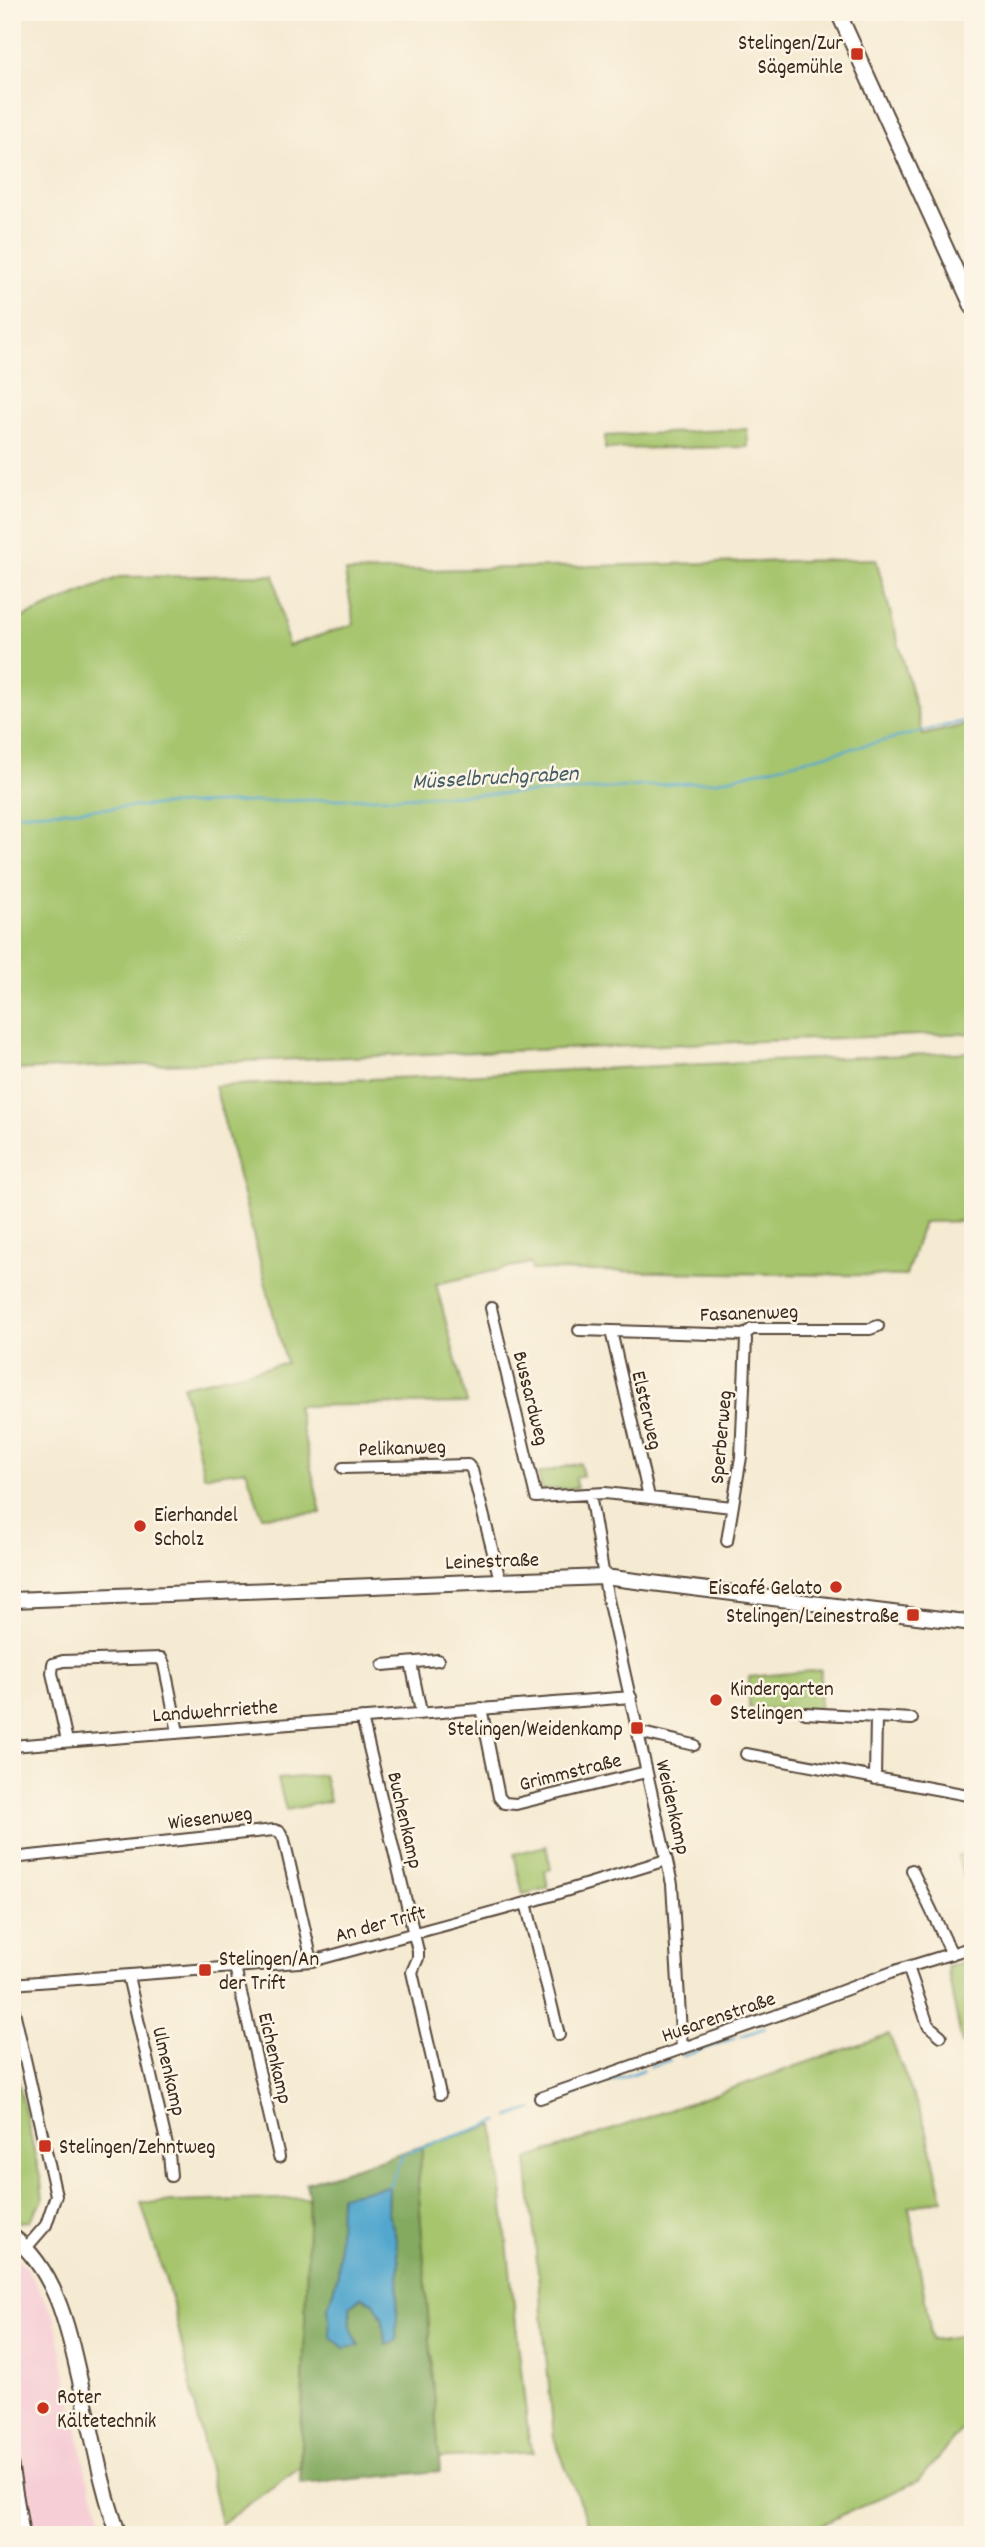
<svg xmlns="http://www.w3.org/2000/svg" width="985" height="2547" font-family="Dekko,sans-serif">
	<rect width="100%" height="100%" fill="#fcf5e5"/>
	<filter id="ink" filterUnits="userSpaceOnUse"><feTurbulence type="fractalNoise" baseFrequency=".0143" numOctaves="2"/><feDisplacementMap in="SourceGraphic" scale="14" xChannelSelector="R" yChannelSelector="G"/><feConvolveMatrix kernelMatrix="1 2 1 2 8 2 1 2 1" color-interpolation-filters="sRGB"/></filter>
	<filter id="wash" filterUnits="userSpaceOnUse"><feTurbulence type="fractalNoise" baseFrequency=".00686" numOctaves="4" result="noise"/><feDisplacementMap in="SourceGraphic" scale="28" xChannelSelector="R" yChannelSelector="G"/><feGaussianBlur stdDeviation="1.57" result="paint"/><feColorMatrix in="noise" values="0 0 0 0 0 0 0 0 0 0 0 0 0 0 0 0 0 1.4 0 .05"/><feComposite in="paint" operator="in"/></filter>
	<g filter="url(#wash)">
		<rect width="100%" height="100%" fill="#f5ead2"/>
		<path fill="#f6cfd6" d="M12 2255 25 2266 54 2315 87 2477 108 2535H12Z"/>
		<path fill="#a6c56d" stroke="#707846" stroke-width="2" d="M747 429 748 447 605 449V436Z
			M876 559 923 735 973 723V1033L12 1070V622L119 577 274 575 288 646 354 624 345 572Z
			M973 1052V1221L923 1222 906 1276 532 1270 530 1263 436 1284 467 1403 297 1406 321 1513 262 1516 246 1470 204 1476 183 1386 286 1363 215 1086Z
			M580 1463 583 1476 575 1478 577 1488 542 1490 538 1474Z
			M821 1670 819 1710 749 1708V1677Z
			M324 1775 330 1801 286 1810 278 1779Z
			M546 1846 551 1869 545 1871 548 1888 523 1894 514 1854Z
			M973 1854V1883L967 1885 957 1856Z
			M973 1959V2042L962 2045 947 1967Z
			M889 2034 926 2128 943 2199 909 2207 932 2340 973 2334V2416L918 2481 798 2535H593L554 2438 527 2159Z
			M12 2055 41 2181 43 2200 29 2221 19 2222 12 2217Z
			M494 2125 529 2441 534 2452 439 2458 418 2184 423 2146Z
			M309 2198 300 2467 221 2524 172 2300 141 2203Z"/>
		<path fill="#84aa60" stroke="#606a3f" stroke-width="2" fill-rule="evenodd" d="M423 2146 418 2184 440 2471 300 2484 309 2198 306 2183ZM389 2186 388 2214 395 2233 385 2343 383 2320 374 2302 361 2297 350 2305 351 2327 328 2307 338 2275 339 2243Z"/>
		<path fill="#52a7ce" stroke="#466876" stroke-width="2" d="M389 2186 388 2214 395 2233 399 2263 396 2341 385 2344 383 2320 374 2302 361 2297 350 2306 351 2327 359 2346 344 2348 330 2336 328 2307 338 2275 340 2196Z"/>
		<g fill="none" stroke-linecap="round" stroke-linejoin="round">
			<path stroke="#52a7ce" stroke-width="2.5" d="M12 814 163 805 554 792 718 781 973 719
				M741 2036 765 2028
				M683 2056 735 2038
				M650 2067 670 2060
				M606 2083 643 2070
				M585 2090 599 2085
				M557 2101 579 2093
				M509 2117 532 2109
				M389 2186 403 2154 499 2121"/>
		</g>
	</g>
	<g filter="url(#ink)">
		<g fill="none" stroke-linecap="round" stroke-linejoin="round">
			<defs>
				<path id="minor" d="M491 1308 536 1497 605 1493 732 1507
					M579 1330 744 1335 752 1329H870L878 1326
					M611 1331 649 1497
					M343 1468 468 1465 472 1470 500 1580
					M590 1494 607 1595 672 1884 682 2049
					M727 1541 741 1457 746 1339 744 1335
					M411 1663 421 1712
					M383 1665 438 1660
					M481 1708 499 1797 504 1803 516 1804 646 1772
					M805 1713 876 1717 875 1779
					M876 1717 912 1719
					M362 1718 418 1951V1958L412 1972 440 2094
					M638 1732 694 1745
					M67 1741 52 1673 53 1664 63 1661 161 1658 164 1664 178 1732
					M12 1746 631 1697
					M746 1754 973 1796
					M12 1858 274 1830 280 1832 284 1839 312 1961
					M912 1870 952 1954
					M526 1903 559 2035
					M235 1967 279 2157
					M908 1967 928 2025 941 2036
					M128 1976 169 2154 171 2176
					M12 1984 312 1961 526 1903 666 1860
					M12 2002 56 2195 46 2225 26 2248
					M540 2098 775 2016 898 1970 973 1947
					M12 2463 24 2535"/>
				<path id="tertiary" d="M838 12 973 308
					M12 1600 604 1577 973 1623
					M12 2236C60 2273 70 2339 83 2394 94 2441 102 2490 119 2535"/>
			</defs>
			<use href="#minor" stroke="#574739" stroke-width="14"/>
			<use href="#tertiary" stroke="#574739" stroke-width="18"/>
			<use href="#minor" stroke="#fff" stroke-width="10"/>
			<use href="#tertiary" stroke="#fff" stroke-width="14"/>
		</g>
	</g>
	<g fill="#c8321e" stroke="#fcf5e5" stroke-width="2.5">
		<rect x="850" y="47" width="14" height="14" rx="3.5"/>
		<circle cx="140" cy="1526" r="7"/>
		<circle cx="836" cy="1587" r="7"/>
		<rect x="906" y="1608" width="14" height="14" rx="3.5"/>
		<circle cx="716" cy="1700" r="7"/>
		<rect x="630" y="1721" width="14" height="14" rx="3.5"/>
		<rect x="198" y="1963" width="14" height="14" rx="3.5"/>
		<rect x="38" y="2139" width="14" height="14" rx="3.5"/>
		<circle cx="43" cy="2408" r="7"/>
	</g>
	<g text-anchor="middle" stroke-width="5" stroke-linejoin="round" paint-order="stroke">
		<g font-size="21" fill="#3b2a1e" stroke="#fcf5e5" text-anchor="start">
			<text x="843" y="49" text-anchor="end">Stelingen/Zur<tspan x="843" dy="24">Sägemühle</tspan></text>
			<text x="154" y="1521">Eierhandel<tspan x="154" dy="24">Scholz</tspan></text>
			<text x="822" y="1594" text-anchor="end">Eiscafé Gelato</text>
			<text x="899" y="1622" text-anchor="end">Stelingen/Leinestraße</text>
			<text x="730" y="1695">Kindergarten<tspan x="730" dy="24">Stelingen</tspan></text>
			<text x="623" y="1735" text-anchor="end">Stelingen/Weidenkamp</text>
			<text x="219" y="1965">Stelingen/An<tspan x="219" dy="24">der Trift</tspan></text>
			<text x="59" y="2153">Stelingen/Zehntweg</text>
			<text x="57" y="2403">Roter<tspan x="57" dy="24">Kältetechnik</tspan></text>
		</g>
		<g font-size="21" fill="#3b2a1e" stroke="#fcf5e5">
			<text transform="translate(749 1312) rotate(-2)" y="7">Fasanenweg</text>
			<text transform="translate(532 1398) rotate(76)" y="7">Bussardweg</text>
			<text transform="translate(648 1410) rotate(77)" y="7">Elsterweg</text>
			<text transform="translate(720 1437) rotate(-85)" y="7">Sperberweg</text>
			<text transform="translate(402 1447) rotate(-2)" y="7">Pelikanweg</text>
			<text transform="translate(492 1560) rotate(-2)" y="7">Leinestraße</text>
			<text transform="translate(215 1710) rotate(-4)" y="7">Landwehrriethe</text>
			<text transform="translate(570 1771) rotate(-14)" y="7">Grimmstraße</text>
			<text transform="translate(674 1807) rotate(77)" y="7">Weidenkamp</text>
			<text transform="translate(210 1817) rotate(-7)" y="7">Wiesenweg</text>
			<text transform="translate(406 1820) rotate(77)" y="7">Buchenkamp</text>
			<text transform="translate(380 1923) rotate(-15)" y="7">An der Trift</text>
			<text transform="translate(718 2016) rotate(-19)" y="7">Husarenstraße</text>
			<text transform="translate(276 2058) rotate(77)" y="7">Eichenkamp</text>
			<text transform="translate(170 2071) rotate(77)" y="7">Ulmenkamp</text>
		</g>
		<g font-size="23" font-style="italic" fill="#445c64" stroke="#fcf5e5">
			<text transform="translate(495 776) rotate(-3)" y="8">Müsselbruchgraben</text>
		</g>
	</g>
	<rect width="985" height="2547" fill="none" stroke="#fcf5e5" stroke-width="42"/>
</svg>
